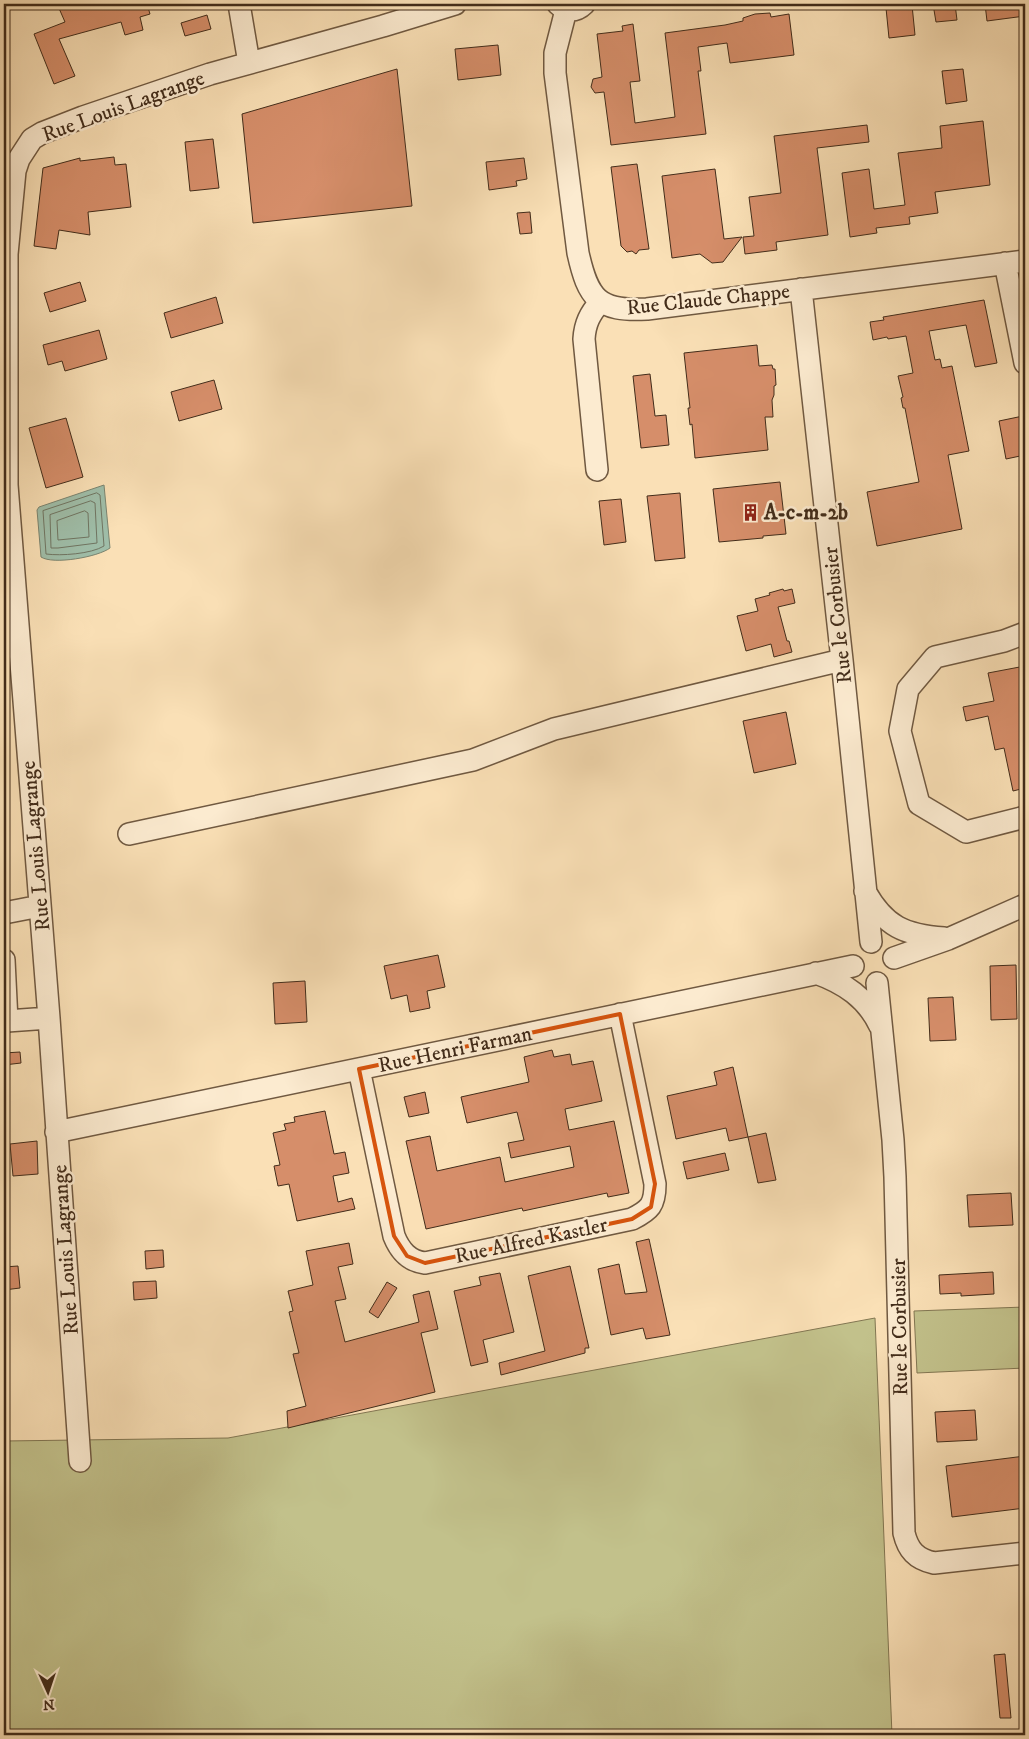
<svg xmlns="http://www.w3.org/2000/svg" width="1029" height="1739" font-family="'IM FELL DW Pica',serif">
	<rect width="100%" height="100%" fill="#fae0b6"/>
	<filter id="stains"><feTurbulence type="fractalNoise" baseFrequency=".004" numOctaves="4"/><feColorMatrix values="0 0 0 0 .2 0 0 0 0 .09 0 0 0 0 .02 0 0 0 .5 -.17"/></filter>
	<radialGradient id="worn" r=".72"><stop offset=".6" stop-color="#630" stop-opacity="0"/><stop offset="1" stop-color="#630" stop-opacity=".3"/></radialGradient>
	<path fill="#c2c18b" stroke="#827652" d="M1025 1307V1368L917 1373 914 1311Z
		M875 1318 892 1735H4V1441L228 1438Z"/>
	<path fill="#9fbea9" stroke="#7a8470" d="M104 485 110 548C98 557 53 565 41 557L37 510 39 507Z"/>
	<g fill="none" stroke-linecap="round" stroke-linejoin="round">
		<path stroke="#707562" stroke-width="1" d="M97 493 100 495 104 546C91 554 61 556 46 554L43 511Z
			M91 501 95 503 97 543 58 548H51L50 515Z
			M85 511 88 513 89 537 58 540 57 521Z"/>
	</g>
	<path fill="#d68e6a" stroke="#422c1a" d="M66 4H147L150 14 140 17 143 30 125 35 121 22 59 39 75 76 54 84 34 34 65 22 58 6Z
		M933 4H955L957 20 936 22Z
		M985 4H1025V16L987 21Z
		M912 5 915 35 889 38 886 8Z
		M770 13 771 17 789 14 794 55 730 63 727 43 698 47 701 71H698L706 134 611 145 604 92 595 93 591 87 593 79 602 77 597 34 623 31 622 26 633 24 640 81 630 82 635 123 675 117 665 33 725 25 743 21V18L755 14Z
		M207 15 211 29 185 36 181 23Z
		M498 45 501 75 458 80 455 49Z
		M397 69 412 206 253 223 242 114Z
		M963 69 967 101 946 104 942 71Z
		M983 121 990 185 935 192 938 213 909 217 910 224 876 228 877 233 850 237 842 173 869 169 874 209 905 205 898 153 942 148 940 126Z
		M867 125 869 142 817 148 828 235 776 242 777 250 745 254 743 237 754 236 749 197 781 193 774 136Z
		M213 139 219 188 190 191 185 142Z
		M114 157 115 165 126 164 131 207 88 212 90 235 59 230 56 249 34 246 43 168 80 158V161Z
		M524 158 527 179 516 181 517 186 489 190 486 162Z
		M637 164 649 249 639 250 636 254 632 251 627 252 621 246 611 167Z
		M715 169 724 239 742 237 723 262 712 263 700 254 672 258 662 176Z
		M530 212 532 233 520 234 517 213Z
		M80 282 86 301 50 312 44 293Z
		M216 297 223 323 171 338 164 313Z
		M984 300 997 363 975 367 966 325 929 331 935 360 940 359 942 368 952 366 969 451 948 455 962 529 877 546 867 492 919 482 905 408H903L901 398 903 397 898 376 913 373 906 336 888 339 887 337 873 340 870 322 884 320 883 317Z
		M99 330 107 359 65 371 62 361 48 365 43 345Z
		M757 345 759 366 772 365 773 369H775L776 385 774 386V395L772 400 773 417H765L768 450 695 458 692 424 690 425 688 408H690L684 353Z
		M650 374 655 416 666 415 669 445 641 448 633 376Z
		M214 380 222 409 179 421 171 392Z
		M1023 416 1025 426V455L1006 459 999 421Z
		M66 418 83 477 46 488 29 428Z
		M780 482 786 534 763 536V538L719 542 713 489Z
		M680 493 685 558 655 561 647 496Z
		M621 499 626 542 604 545 599 501Z
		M783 589 784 591 792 589 795 603 778 607 787 641H789L792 652 774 657 771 644 746 651 737 616 758 611 755 599 770 595 769 593Z
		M1025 666V788L1013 791 1004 748 995 750 988 716 966 721 963 707 994 701 988 673Z
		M786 712 796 764 754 773 743 721Z
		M438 955 445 987 427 991 430 1008 410 1012 407 995 391 999 384 966Z
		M1016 965 1017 1019 991 1020 990 966Z
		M305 981 307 1022 275 1024 273 983Z
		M953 997 956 1040 930 1041 928 998Z
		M552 1050 554 1057 570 1054 572 1065 593 1061 602 1101 565 1109 569 1130 614 1121 629 1193 608 1197 607 1193 523 1211 522 1208 426 1229 406 1141 430 1136 437 1171 500 1157 505 1182 574 1167 570 1146 511 1158 508 1143 524 1140 517 1112 467 1123 461 1097 529 1082 524 1057Z
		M20 1052 21 1063 4 1065V1053Z
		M733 1067 748 1137 729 1141 726 1128 676 1139 667 1096 717 1085 714 1072Z
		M425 1092 429 1113 409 1117 404 1097Z
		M325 1111 334 1154 345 1152 349 1173 333 1176 338 1202 352 1198 355 1209 297 1221 289 1184 278 1186 274 1166 280 1165 273 1133 286 1130 284 1124 295 1122 294 1117Z
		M766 1133 776 1180 758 1183 748 1137Z
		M37 1141 38 1174 13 1176 10 1144Z
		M725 1153 729 1170 687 1179 683 1162Z
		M1011 1193 1013 1225 969 1227 967 1195Z
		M649 1239 670 1335 646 1339 643 1328 611 1335 598 1269 619 1264 625 1294 647 1292 636 1242Z
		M349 1243 353 1264 338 1267 346 1299 335 1301 345 1342 419 1322 413 1295 429 1291 438 1329 421 1333 435 1392 288 1428 287 1411 306 1406 293 1354 299 1353 289 1312 293 1311 288 1291 313 1285 306 1251Z
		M163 1250 164 1267 146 1269 145 1251Z
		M18 1266 20 1288 4 1290V1267Z
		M570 1266 589 1348H585V1353L501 1375 499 1363 545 1351 528 1276Z
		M993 1272 994 1294 961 1296V1293L940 1294 939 1275Z
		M500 1273 514 1332 483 1340 488 1362 471 1366 454 1291 481 1285 479 1277Z
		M156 1281 157 1298 134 1300 133 1282Z
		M387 1282 397 1288 378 1318 369 1312Z
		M975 1410 977 1440 937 1442 935 1412Z
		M1025 1456V1508L952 1517 946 1466Z
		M1005 1654 1011 1718H1000L994 1655Z"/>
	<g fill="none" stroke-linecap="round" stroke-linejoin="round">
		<defs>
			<path id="minor" d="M239 4 249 63
				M558 4C566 12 576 12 584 4
				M566 10 555 53V73L578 253C588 298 598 312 647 309L1025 261
				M1005 263 1025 363
				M801 289 842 660 871 942
				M597 470 584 339C585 323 590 314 600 302
				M1025 633 1004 641 935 657 908 689 900 731 919 804 966 832 1025 817
				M129 834 473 760 554 729 842 660
				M865 891C885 927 905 935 944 938
				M4 913 40 906
				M894 958 948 939 1025 905
				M4 960 7 1021 49 1018
				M816 973C844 983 867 998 880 1026
				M877 983 893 1140 895 1177 904 1533C908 1550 916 1559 934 1563L1025 1553
				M359 1069 394 1236C400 1251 409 1261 425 1263L632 1219C650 1210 655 1205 655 1184L620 1014
				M56 1132 853 966
				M80 1461 49 1018 7 485V254L15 171 19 159 32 139 42 133 83 117 210 74 383 26 455 4"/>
		</defs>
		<use href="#minor" stroke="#705941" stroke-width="24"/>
		<use href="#minor" stroke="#fcebd0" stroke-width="21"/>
	</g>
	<path fill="none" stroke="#d7540d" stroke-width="4" stroke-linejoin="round" d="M620 1014 655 1184 651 1207 632 1219 425 1263 407 1256 394 1236 359 1069Z"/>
	<defs>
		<symbol id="building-bare" viewBox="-9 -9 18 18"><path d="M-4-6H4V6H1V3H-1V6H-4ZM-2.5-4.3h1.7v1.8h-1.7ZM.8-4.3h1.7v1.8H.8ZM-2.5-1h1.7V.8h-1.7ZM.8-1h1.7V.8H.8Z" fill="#8f2418" stroke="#fcebd0" stroke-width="2.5" paint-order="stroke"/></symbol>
	</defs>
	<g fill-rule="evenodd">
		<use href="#building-bare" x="738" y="500" width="25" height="25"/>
	</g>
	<g text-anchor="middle" stroke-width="5" stroke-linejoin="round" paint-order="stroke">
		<g font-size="21" fill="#422c1a" stroke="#fcebd0">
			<text transform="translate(123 106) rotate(-20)" y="7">Rue Louis Lagrange</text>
			<text transform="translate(708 299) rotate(-6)" y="7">Rue Claude Chappe</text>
			<text transform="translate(837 615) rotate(-96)" y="7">Rue le Corbusier</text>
			<text transform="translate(35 846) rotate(-95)" y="7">Rue Louis Lagrange</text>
			<text transform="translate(455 1049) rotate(-12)" y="7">Rue Henri Farman</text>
			<text transform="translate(531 1240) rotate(-12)" y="7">Rue Alfred Kastler</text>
			<text transform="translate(65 1250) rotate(-94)" y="7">Rue Louis Lagrange</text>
			<text transform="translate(899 1327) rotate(-91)" y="7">Rue le Corbusier</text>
		</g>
		<g font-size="21" font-weight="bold" fill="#422c1a" stroke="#fcebd0" text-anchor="start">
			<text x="764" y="519">A-c-m-2b</text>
		</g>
	</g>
	<rect width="1029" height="1739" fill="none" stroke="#fae0b6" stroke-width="20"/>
	<rect x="5" y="5" width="1019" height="1729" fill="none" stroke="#422c1a" stroke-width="2.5"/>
	<rect x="10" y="10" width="1009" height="1719" fill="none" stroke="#422c1a"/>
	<g transform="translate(48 1692) rotate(177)" stroke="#fcebd0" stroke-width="4" paint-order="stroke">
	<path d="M0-4L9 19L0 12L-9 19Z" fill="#422c1a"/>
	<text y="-8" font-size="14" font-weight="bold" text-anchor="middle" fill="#422c1a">N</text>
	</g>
	<rect width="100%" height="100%" filter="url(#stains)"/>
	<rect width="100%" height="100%" fill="url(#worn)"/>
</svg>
